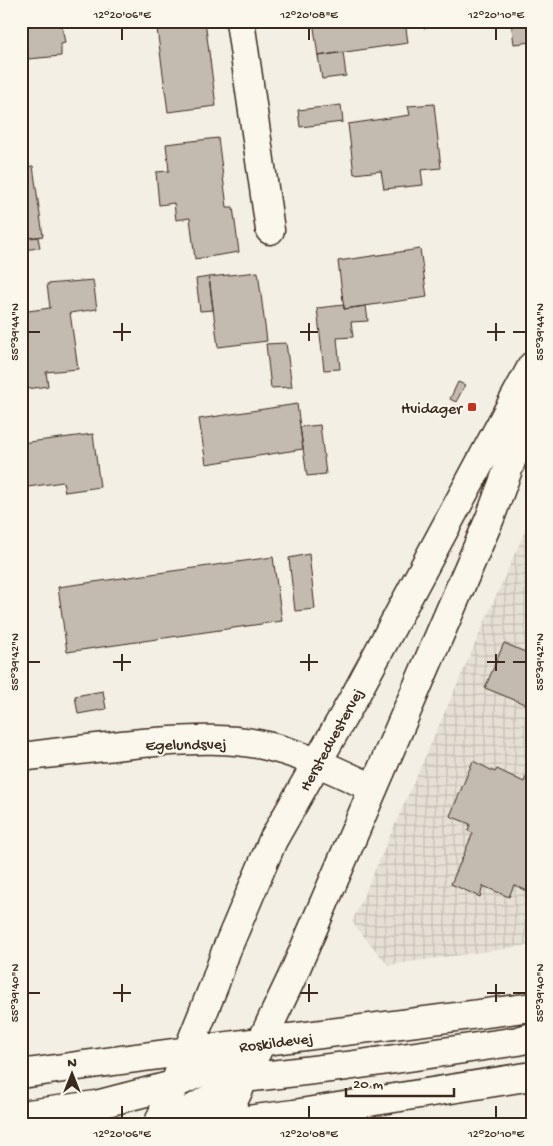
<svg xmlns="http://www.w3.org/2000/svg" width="553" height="1146" font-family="'Gochi Hand',sans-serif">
	<defs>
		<pattern id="industrial-grid" width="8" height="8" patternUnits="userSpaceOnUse" patternTransform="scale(1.25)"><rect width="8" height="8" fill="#e5dfd4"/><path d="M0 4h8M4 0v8" fill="none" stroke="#c5c0b6"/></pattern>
	</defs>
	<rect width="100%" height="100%" fill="#f3efe4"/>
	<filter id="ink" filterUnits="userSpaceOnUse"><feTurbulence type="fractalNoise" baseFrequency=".02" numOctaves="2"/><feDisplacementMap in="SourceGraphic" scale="10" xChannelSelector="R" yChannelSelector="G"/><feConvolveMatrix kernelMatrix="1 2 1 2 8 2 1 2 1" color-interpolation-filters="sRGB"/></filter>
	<g filter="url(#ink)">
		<path fill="url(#industrial-grid)" d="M532 515V945L388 965 352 922Z"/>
		<path fill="#c3bbb0" stroke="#3b2a1e" d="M61 21 65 43 61 44V56L28 59 27 48H21V26Z
			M156 21H205L216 106 168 112Z
			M313 21H405L408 43 318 56Z
			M423 21H443V26L424 28Z
			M511 21H532V42L514 44Z
			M343 52 346 76 322 79 318 56Z
			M434 104 441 168 421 170 423 185 384 189 381 171 354 174 348 124 410 115 408 106Z
			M341 105 343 122 300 127 298 110Z
			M218 138 227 207H233L239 252 195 259 190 218 176 220 174 203 159 205 156 172 169 171 166 144Z
			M33 166 43 236 21 239V168Z
			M38 237 40 248 21 250V239Z
			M420 249 427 297 344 309 338 261Z
			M258 272 267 341 218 347 209 277Z
			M209 277 213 310 200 311 196 279Z
			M93 280 97 309 70 313 78 369 46 372 48 386 21 390V312L50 308 47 284Z
			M344 305V309L366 306 368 321 351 322 353 337 337 338 340 369 324 370 317 308Z
			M286 343 292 387 271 388 266 344Z
			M458 382 465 385 456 402 450 399Z
			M297 404 303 449 206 464 199 419Z
			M320 425 326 474 307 476 300 427Z
			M93 434 100 487 65 492 63 482 21 488V443Z
			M532 487V498L527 496Z
			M309 554 315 609 295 611 289 558Z
			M273 557 282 621 67 652 58 587Z
			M504 643 532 655V707L485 688Z
			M103 691 106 709 78 714 75 696Z
			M473 761 495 772 497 769 524 782 532 764V893L514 885 509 897 483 886 480 897 451 884 473 833 468 831 470 824 450 816Z"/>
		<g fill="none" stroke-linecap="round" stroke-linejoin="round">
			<defs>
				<path id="street" d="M240 21 270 230
					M21 757C62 752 102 747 142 743 185 740 229 736 271 747 307 756 340 773 373 788"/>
				<path id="secondary" d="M21 1074C191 1049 362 1030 532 1007
					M21 1115 96 1105 173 1085 242 1052
					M158 1125 215 983 226 951 273 840 356 694 532 366
					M166 1125 244 1078 347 1066 518 1041 532 1037
					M209 1125 294 1114 532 1076
					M222 1125 293 975 490 518 532 405"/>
			</defs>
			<use href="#street" stroke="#3b2a1e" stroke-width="31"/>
			<use href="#secondary" stroke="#3b2a1e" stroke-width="31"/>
			<use href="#street" stroke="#fbf7ec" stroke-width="28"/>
			<use href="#secondary" stroke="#fbf7ec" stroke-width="28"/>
		</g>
	</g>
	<path fill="none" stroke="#3b2a1e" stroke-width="2" d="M122 28V40M309 28V40M496 28V40M122 323V341M309 323V341M496 323V341M28 332H40M113 332H131M300 332H318M487 332H505M513 332H526M122 654V671M309 654V671M496 654V671M28 662H40M113 662H131M300 662H318M487 662H505M513 662H526M122 984V1002M309 984V1002M496 984V1002M28 993H40M113 993H131M300 993H318M487 993H505M513 993H526M122 1106V1118M309 1106V1118M496 1106V1118"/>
	<rect fill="#c8321e" stroke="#fbf7ec" stroke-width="2" x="467" y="402" width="10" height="10" rx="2.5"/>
	<g text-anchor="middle" stroke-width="4" stroke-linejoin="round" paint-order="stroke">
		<g font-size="16" fill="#3b2a1e" stroke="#fbf7ec" text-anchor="end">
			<text x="462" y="413">Hvidager</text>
		</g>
		<g font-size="16" fill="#3b2a1e" stroke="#fbf7ec">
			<text transform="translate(330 739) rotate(-61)" y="6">Herstedvestervej</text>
			<text transform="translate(186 743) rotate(-1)" y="6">Egelundsvej</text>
			<text transform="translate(276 1041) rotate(-7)" y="6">Roskildevej</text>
		</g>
	</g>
	<rect width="553" height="1146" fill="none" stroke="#fbf7ec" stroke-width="55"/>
	<g transform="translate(72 1074)" stroke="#fbf7ec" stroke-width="4" paint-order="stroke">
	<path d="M0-4L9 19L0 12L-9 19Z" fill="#3b2a1e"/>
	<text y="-8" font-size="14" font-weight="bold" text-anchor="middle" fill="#3b2a1e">N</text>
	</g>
	<path d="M346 1088v8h108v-8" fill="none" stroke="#3b2a1e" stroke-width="2.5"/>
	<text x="353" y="1088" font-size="15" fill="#3b2a1e" stroke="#fbf7ec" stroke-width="4" paint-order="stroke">20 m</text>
	<rect x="28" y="28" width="498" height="1090" fill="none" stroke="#3b2a1e" stroke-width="2"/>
	<g font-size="12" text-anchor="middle" fill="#3b2a1e">
		<text x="122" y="18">12°20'06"E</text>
		<text x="309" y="18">12°20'08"E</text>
		<text x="496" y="18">12°20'10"E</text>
		<text transform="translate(14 332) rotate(-90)" y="4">55°39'44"N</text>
		<text transform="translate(539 332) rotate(-90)" y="4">55°39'44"N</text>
		<text transform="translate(14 662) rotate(-90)" y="4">55°39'42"N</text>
		<text transform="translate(539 662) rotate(-90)" y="4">55°39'42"N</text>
		<text transform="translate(14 993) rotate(-90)" y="4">55°39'40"N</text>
		<text transform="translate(539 993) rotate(-90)" y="4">55°39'40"N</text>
		<text x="122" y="1137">12°20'06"E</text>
		<text x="309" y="1137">12°20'08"E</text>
		<text x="496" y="1137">12°20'10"E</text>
	</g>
</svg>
